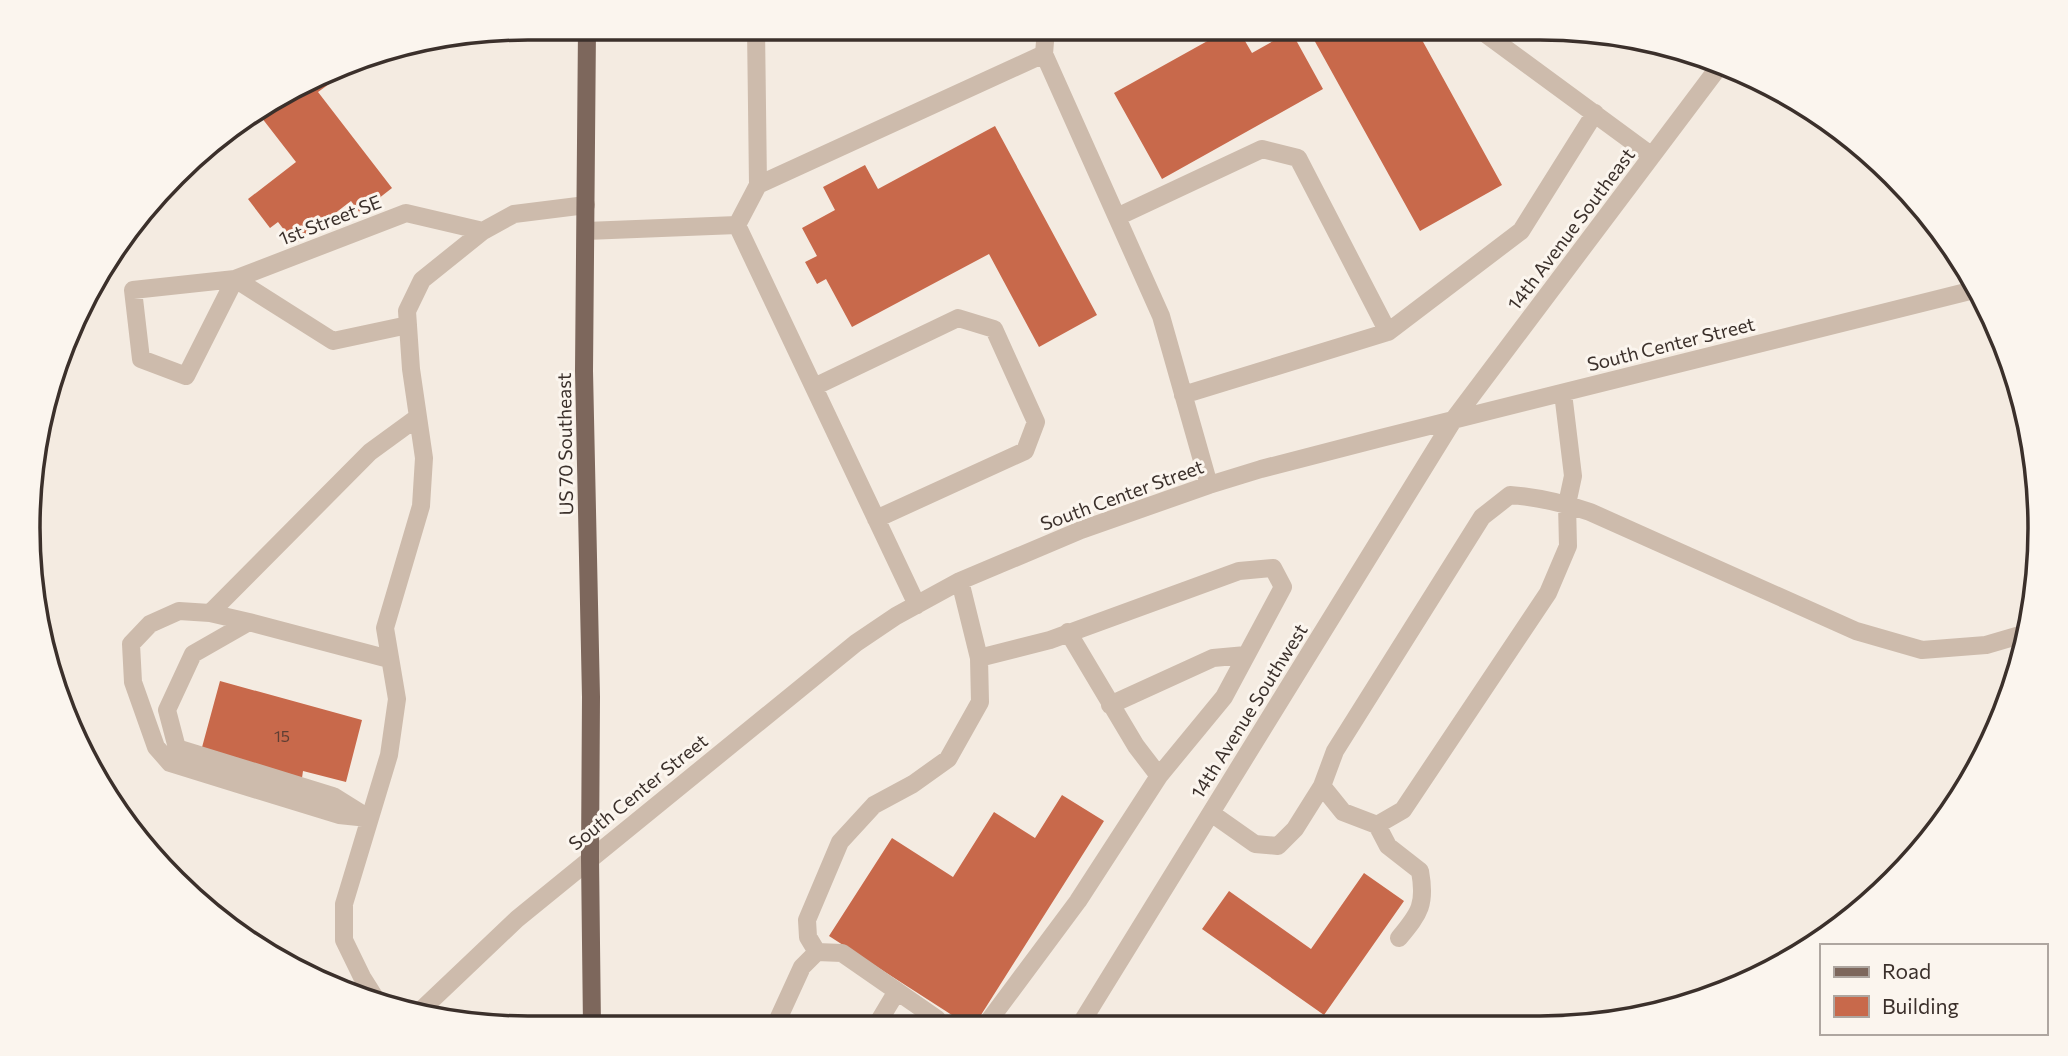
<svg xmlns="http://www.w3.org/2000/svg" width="2068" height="1056" font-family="Commissioner,sans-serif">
	<rect width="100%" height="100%" fill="#f4ebe1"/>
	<path fill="#c8694b" d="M1164 29H1183L1171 38Z
		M1229 29H1238L1252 53 1291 31 1323 89 1162 179 1114 93Z
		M1308 29H1416L1502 185 1420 231Z
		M347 65 350 69 318 92 392 188 360 213 351 201 295 244 278 222 270 228 248 199 296 162 258 113Z
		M995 126 1097 315 1039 347 989 254 852 327 826 279 817 284 805 262 817 256 802 228 835 210 823 187 865 165 878 189Z
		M220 681 362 720 346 782 303 771 302 778 201 751Z
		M1062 795 1104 821 974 1026H969L829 936 892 838 953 877 994 812 1035 838Z
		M1364 873 1404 901 1324 1015 1202 929 1229 891 1311 949Z"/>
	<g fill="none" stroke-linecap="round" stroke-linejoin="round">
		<path stroke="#cdbbac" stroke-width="18" d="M756 28 758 185
			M1046 29 1044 54 1161 316 1209 485
			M1479 29 1652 156
			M1117 217 1262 149 1298 158 1388 332
			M737 225 917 605
			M586 231 737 225 758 185 1044 54
			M408 325 333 341 235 279 186 376 141 359 133 290 235 279 406 213 483 231
			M814 387 958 318 994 329 1036 422 1025 451 876 519
			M1563 393 1573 476 1567 504 1568 546 1548 593 1403 810 1377 825 1343 812 1322 786 1335 751 1482 517 1510 495C1538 497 1563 503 1590 512L1856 631 1922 650 1986 645 2027 633
			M1183 395 1388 332 1521 231 1595 113
			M210 613 370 452 418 417
			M249 622 193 654 167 710 177 748 333 796 365 816
			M1068 632 1136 746 1159 776
			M979 658 1050 640 1239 571 1273 568 1283 587 1224 697 1159 776 1078 901 985 1026
			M1110 705 1213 658 1246 655
			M1211 813 1255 844 1278 846 1295 829 1322 786
			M368 818 339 815 170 763 156 747 133 682 131 644 150 624 179 611 210 613 249 622 389 659
			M1377 825 1388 846 1420 871C1426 904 1420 913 1399 938
			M817 952 808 937 807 920 840 842 874 805 913 784 948 759 980 702 979 658 960 581
			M379 1004 362 977 344 940V904L389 755 397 699 385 628 421 506 424 458 411 369 407 311 422 280 483 231 514 214 586 205
			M417 1014 517 919 856 643 896 616 960 581 1081 530 1209 485 1261 469 1381 438 1978 289
			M1080 1025 1454 419 1721 64
			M775 1026 802 967 817 952 842 953 937 1019 940 1026
			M876 1026 897 991"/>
		<path stroke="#7d675c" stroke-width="18" d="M587 28 584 371 591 697 590 858 592 1027"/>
	</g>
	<g text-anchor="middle" stroke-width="6" stroke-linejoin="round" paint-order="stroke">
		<g font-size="16" fill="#5e3e33">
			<text x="282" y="742">15</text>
		</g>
		<g font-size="19" fill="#3b302b" stroke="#fbf5ee">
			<text transform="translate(330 220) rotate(-21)" y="7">1st Street SE</text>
			<text transform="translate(1571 229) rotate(-53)" y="7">14th Avenue Southeast</text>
			<text transform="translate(1671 344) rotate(-14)" y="7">South Center Street</text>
			<text transform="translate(565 444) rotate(-91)" y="7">US 70 Southeast</text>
			<text transform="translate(1122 495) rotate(-20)" y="7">South Center Street</text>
			<text transform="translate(1249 711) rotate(-58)" y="7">14th Avenue Southwest</text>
			<text transform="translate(638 792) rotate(-39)" y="7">South Center Street</text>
		</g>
	</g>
	<path d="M0 0H2068V1056H0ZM528 40H1540A488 488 0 0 1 2028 528V528A488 488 0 0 1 1540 1016H528A488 488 0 0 1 40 528V528A488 488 0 0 1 528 40Z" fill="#fbf5ee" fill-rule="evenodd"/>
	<path fill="none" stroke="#3b302b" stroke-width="3.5" d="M528 40H1540A488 488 0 0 1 2028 528V528A488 488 0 0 1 1540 1016H528A488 488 0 0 1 40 528V528A488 488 0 0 1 528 40Z"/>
	<rect x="1820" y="944" width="228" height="91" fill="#fbf5ee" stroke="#aea6a0" stroke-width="2"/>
	<rect x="1834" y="967" width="35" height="10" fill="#7d675c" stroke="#aea6a0" stroke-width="2"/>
	<text x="1882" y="979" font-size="21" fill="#3b302b">Road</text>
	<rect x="1834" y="996" width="35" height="21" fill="#c8694b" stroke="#aea6a0" stroke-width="2"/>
	<text x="1882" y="1014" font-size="21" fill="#3b302b">Building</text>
</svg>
